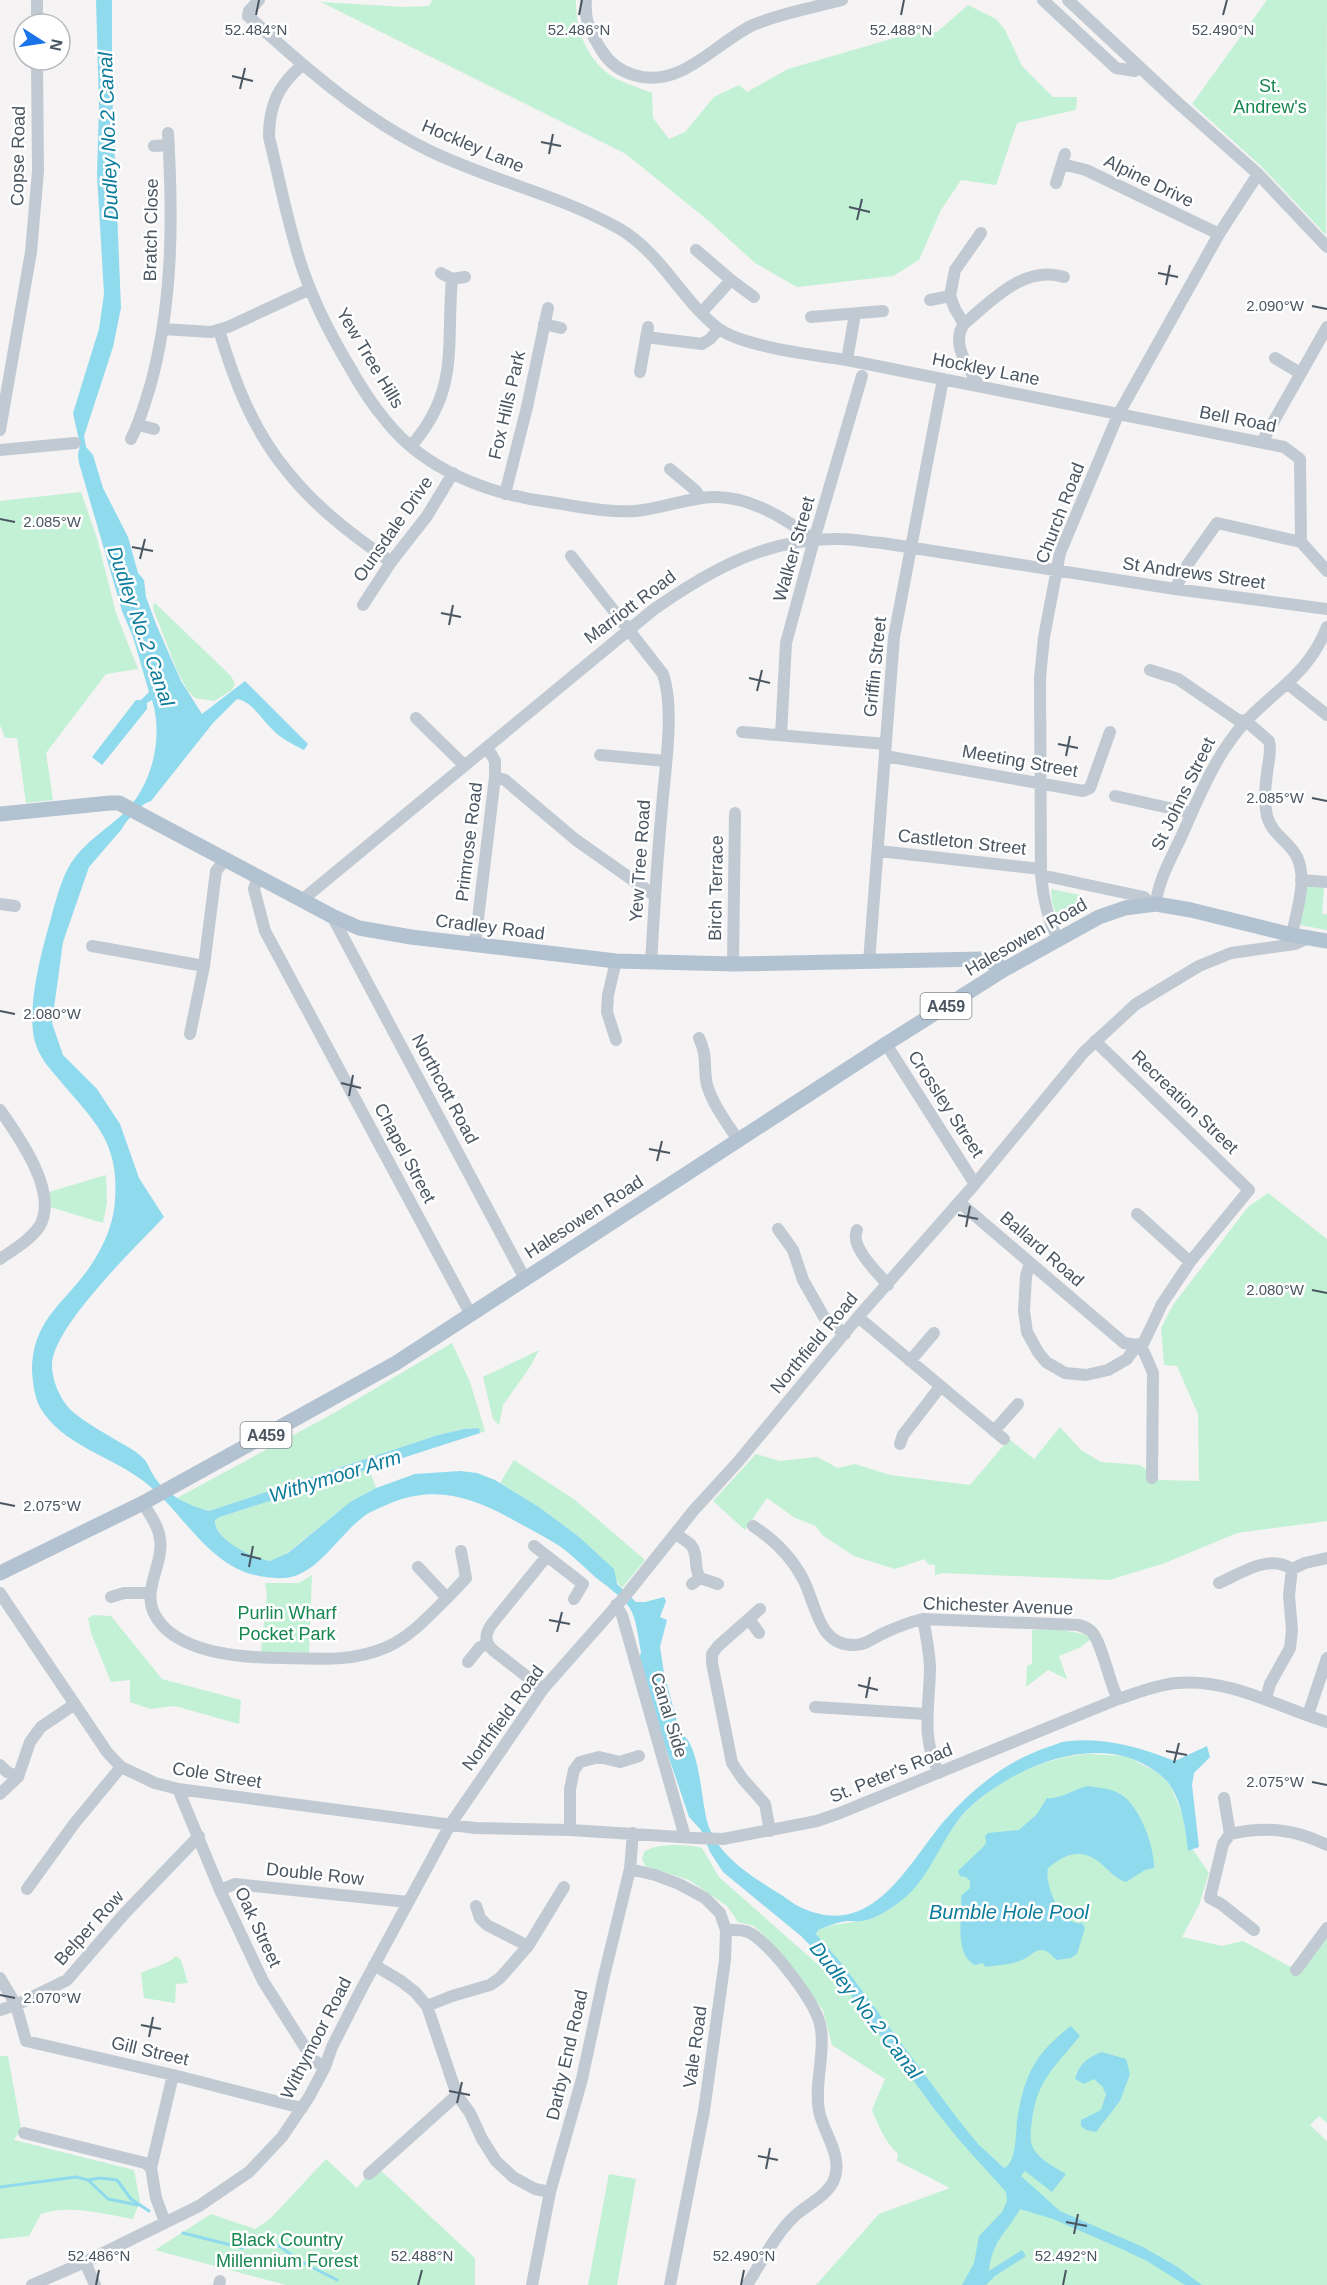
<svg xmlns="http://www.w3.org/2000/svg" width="1327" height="2285" font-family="Arial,sans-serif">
	<rect width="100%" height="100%" fill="#f5f3f3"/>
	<path fill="#c3f1d5" d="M432 0H576C575 29 587 61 613 77 625 84 640 88 652 93L653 118 669 139 685 132 714 97 739 85 747 92 788 69 908 34 937 32 968 5 996 19 1005 30 1022 66 1053 97H1077L1076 110 1017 123 996 185 961 180 941 210 919 260 893 276 797 287 755 263 710 222 626 154 321 2 404 7 429 6Z
		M1267 0H1327L1326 235 1262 167 1192 104Z
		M81 492 97 538 116 613 138 669 106 674 46 753 53 800 26 803 17 738H5L0 725V501Z
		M155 603 231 676 235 684 232 690 214 701 195 698 188 691 178 673 154 611 153 605Z
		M1310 886 1324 887 1322 914H1327V930L1300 925 1305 889Z
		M1051 889 1080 895 1079 911 1072 920C1053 920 1052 905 1051 889Z
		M106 1175 107 1203 103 1223 50 1207 49 1192Z
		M1268 1193 1327 1239V1521L1237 1533 1165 1563 1109 1580 943 1573 935 1575V1565L928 1564 924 1559 895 1569 854 1556 822 1535 816 1526 795 1518 767 1498 745 1530 713 1501 756 1454 780 1461 817 1457 838 1468 855 1464 890 1475 970 1485 1009 1439 1034 1459 1060 1427 1081 1450 1101 1462 1140 1465 1160 1480 1199 1481 1198 1414 1177 1366 1164 1365 1161 1328 1173 1305 1248 1207Z
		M452 1343 470 1382 485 1431 480 1433 478 1428 464 1429 438 1435 209 1511 197 1508 177 1498 334 1413Z
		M539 1350 530 1367 503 1405 499 1425 493 1419 483 1377Z
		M514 1460 575 1500 645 1560 622 1588 578 1536 539 1507 500 1483Z
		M369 1468 376 1488 350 1502 281 1558C276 1560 271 1561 266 1561 250 1559 214 1537 215 1520L220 1517Z
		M312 1575 309 1653 261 1652 267 1594 265 1583H299Z
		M94 1615 111 1616 162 1679 241 1700 239 1724 175 1706 150 1709 130 1702V1680L111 1682 91 1633 88 1618Z
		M1055 1629 1084 1634 1091 1639 1081 1647 1059 1656 1067 1679 1048 1670 1026 1687 1027 1666 1032 1664V1630Z
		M1088 1754 1126 1756 1158 1773 1170 1785 1183 1815 1188 1850H1193L1209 1873 1199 1905 1182 1937 1222 1946 1243 1941 1296 1970 1327 1937V2123L1319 2116 1310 2125 1327 2141V2285H816L879 2214 950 2188 897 2161 898 2154C885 2142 879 2127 872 2110L885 2079 832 2045 823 2010 768 1939 754 1926 738 1922 727 1906 689 1880 645 1866 642 1859 644 1852C655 1843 688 1844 702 1848L719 1877 823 1969 827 1948 816 1934 818 1930C836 1923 843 1924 861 1921 874 1920 887 1911 897 1904 918 1876 937 1845 960 1818 992 1782 1040 1758 1088 1754Z
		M176 1956 181 1960 188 1983 176 1984 175 2003 144 1998 141 1973C151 1968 169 1964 176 1956Z
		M0 2056H8L21 2128 14 2140 134 2170 140 2201 133 2219C102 2214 71 2204 41 2214L29 2236 0 2239Z
		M326 2159 357 2188 375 2165 475 2258V2285H286L155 2250 211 2214 255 2229 270 2219Z
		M609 2174 636 2179 617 2285H588Z"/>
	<path fill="#90daee" d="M96 0H112V89L121 308 113 347 84 436 86 447 93 455 103 488 128 537 138 573 144 580 146 597 156 624 181 681 202 714 245 681 308 744 304 750C292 744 280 738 272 729 260 718 253 702 237 699L213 723 151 801 144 804 126 822 121 830 89 867 63 942 52 1023 63 1055 97 1089 120 1124 139 1178 164 1217C137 1246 52 1327 52 1365 52 1380 59 1396 68 1407 79 1420 117 1440 133 1450 149 1461 146 1463 155 1478 166 1495 190 1506 209 1511L438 1435 464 1429 479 1428 480 1433 220 1517 215 1520C214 1540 253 1558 270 1561L288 1553 350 1502 376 1488 415 1474 460 1471 477 1473 495 1480 539 1507 578 1536 614 1569 617 1584 636 1602H645L664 1597 666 1601 660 1617 667 1620 660 1647 664 1673 680 1733C702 1744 700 1807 710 1830 725 1862 755 1878 783 1896 789 1900 795 1905 802 1908 874 1940 907 1864 945 1820 974 1787 1007 1761 1048 1747 1055 1745 1062 1741 1070 1741 1107 1737 1141 1748 1175 1761L1207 1746 1210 1757 1194 1773 1192 1785 1199 1847 1188 1851C1185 1828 1183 1805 1170 1785 1165 1778 1157 1772 1149 1767 1093 1732 1010 1768 966 1811 941 1837 931 1878 902 1900 891 1909 876 1919 862 1921 858 1922 853 1921 848 1921 837 1922 828 1926 818 1930L816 1934 843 1965 957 2118 978 2144 1004 2168C1016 2164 1016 2134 1017 2121 1024 2076 1034 2054 1071 2026L1080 2036C1055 2067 1038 2078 1032 2120 1031 2128 1029 2140 1033 2148 1040 2160 1054 2167 1066 2174L1052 2192 1025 2171 1021 2176 1060 2211 1143 2247 1176 2266 1202 2285H1185L1147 2261 1124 2250 1053 2219 1020 2209C1007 2233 992 2240 989 2271L1022 2250 1026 2256 995 2276 986 2285H962L974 2263 979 2236 1002 2212 1007 2201 1006 2192 960 2141 935 2110 828 1964 801 1936 723 1872 710 1852 701 1830 689 1817 653 1710 639 1659 641 1652C638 1639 637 1618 629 1607 620 1595 605 1585 594 1576 584 1567 575 1558 565 1550 550 1539 533 1531 517 1522 476 1499 438 1484 391 1503 382 1507 371 1511 363 1517 339 1535 316 1576 285 1578 268 1579 247 1575 232 1566 195 1544 176 1505 142 1480 110 1456 62 1444 41 1409 34 1397 33 1383 32 1371 32 1322 61 1306 87 1271 102 1250 114 1225 115 1199 119 1143 96 1123 62 1083 52 1071 41 1060 36 1045 25 1014 41 953 50 922 55 903 61 879 71 863 85 842 104 831 122 815 152 787 164 738 152 700L147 703V709L102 765 92 757 136 700H141L149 692 133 637 122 611 79 463 78 455 80 445 73 413 99 329 104 294 97 174 99 105Z
		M1088 1786C1098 1788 1111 1788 1120 1794 1139 1804 1155 1847 1154 1868L1145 1870 1126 1882C1114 1878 1108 1869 1099 1862 1081 1847 1063 1855 1048 1868 1044 1886 1062 1926 1082 1923L1085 1928 1077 1954 1071 1958 1057 1960C1051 1956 1049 1950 1041 1950 1034 1950 1030 1957 1024 1959 1012 1965 998 1965 985 1967L983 1963 975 1965C953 1954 963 1915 961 1896L970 1888V1881L966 1877 960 1876 958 1871 983 1847 986 1843 985 1836 988 1833 1019 1830 1037 1814 1047 1798C1058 1800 1075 1789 1088 1786Z
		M1102 2052 1126 2059 1130 2074 1120 2101 1096 2132 1086 2130 1081 2126V2120L1101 2110 1106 2094 1102 2086 1094 2079 1084 2084 1075 2079C1080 2063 1087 2058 1102 2052Z"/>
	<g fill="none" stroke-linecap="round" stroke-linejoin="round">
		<path stroke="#90daee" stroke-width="3" d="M88 2180 108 2199 138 2205
			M0 2187 76 2177 88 2180 100 2178 117 2180 131 2199 149 2211
			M183 2233 243 2248 259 2238 281 2247 298 2260 337 2280"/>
		<path stroke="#c1cad2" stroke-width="12" d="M37 0V24
			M259 0 249 11 248 16C304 67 362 118 430 151 492 181 560 195 620 229 662 254 683 302 719 329 745 347 814 355 847 360L1284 447 1300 459 1301 542
			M586 0C584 21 591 34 602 51 610 64 620 71 634 75 680 90 715 43 753 25 781 13 812 8 842 0
			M1043 0 1116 68 1135 71 1139 67
			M1068 0 1177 102 1258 174 1327 247
			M302 65C278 86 269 105 269 137 280 181 288 227 303 270 314 302 330 334 348 364 359 384 371 403 386 421 425 470 488 494 549 502 577 506 606 513 635 511 657 509 679 501 702 498 743 492 782 516 814 540
			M154 146 169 145
			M1062 164 1086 170 1219 234
			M1056 183 1065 154
			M696 250 731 280 754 297
			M441 273 452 279 465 277
			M950 296 955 309 964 324
			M930 300 950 296 955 270 981 233
			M702 312 731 280
			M811 317 883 311
			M544 324 561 328
			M163 329 211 332 228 327 310 289
			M219 330C234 381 253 430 287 471 316 508 354 536 391 562
			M646 337 702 344 710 339 719 329
			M1275 358 1300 373
			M847 360 855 314
			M640 372 648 327
			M979 386C969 367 950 344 964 324 992 300 1024 265 1064 277
			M139 425 154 429
			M0 430 31 252 38 171 37 60
			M131 439C140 422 144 405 150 387 173 304 173 219 168 133
			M1262 442 1327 327
			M411 446C460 390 446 346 452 279
			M0 450 75 443
			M670 469 695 490 701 498
			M505 494 527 407 548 308
			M571 556 663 674C675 710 665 768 662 807 657 859 654 911 651 963
			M1175 589 1188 564 1217 523 1301 542 1327 571
			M363 605 391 562 427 516 453 473
			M1150 670 1178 679 1238 720 1246 721 1269 741C1272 752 1268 762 1267 773 1265 787 1264 802 1267 816 1272 835 1289 841 1297 857 1308 880 1296 912 1292 935
			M1288 684 1327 715
			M416 718 464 765
			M742 732 886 744
			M781 735 786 643 814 540 862 376
			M600 755 666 761
			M885 756 1083 791 1090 788 1110 732
			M495 777 505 780 576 840 654 895
			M1115 796 1192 813
			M879 851 1041 869
			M1041 875 1144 897 1150 904
			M258 877 254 889 265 931 471 1315
			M1301 880 1327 882
			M302 900 653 610C710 570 768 537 841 539 854 539 868 542 882 543L1175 589 1327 609
			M0 904 15 906
			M1156 904C1158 880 1172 857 1182 835 1200 795 1216 753 1247 720 1278 688 1309 673 1327 627
			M332 916 525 1279
			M1057 938C1047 917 1043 898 1041 875L1040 678 1044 637 1060 553 1118 415 1219 234 1258 174
			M475 944 495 777V761L487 747
			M92 946 204 966
			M869 962 894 637 943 379
			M733 964 735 813
			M190 1034 204 966 216 871 225 860
			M699 1038C708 1056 703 1067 707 1085 713 1105 727 1123 738 1140
			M616 1040 607 1012 608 995 616 961
			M886 1044 975 1184
			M0 1110C19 1137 60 1194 39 1227 30 1240 13 1250 0 1259
			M959 1202 1124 1343 1137 1345
			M1137 1214 1190 1262
			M778 1229 793 1250 803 1280 824 1317 845 1334
			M857 1230C849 1246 878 1273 888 1285
			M1030 1263 1026 1276 1024 1311 1027 1332 1038 1352 1046 1362 1065 1373 1086 1375 1108 1370 1127 1359 1137 1345 1144 1342 1162 1304 1190 1262 1249 1190 1095 1041
			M858 1317 1004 1439
			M1137 1345 1144 1352 1153 1373 1152 1478
			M910 1361 934 1333
			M994 1431 1018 1404
			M900 1444 903 1435 940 1387
			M143 1503C149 1514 159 1526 160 1539 164 1565 141 1590 155 1615 176 1654 245 1658 284 1658 319 1659 353 1662 387 1647 410 1637 429 1616 447 1598L418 1567
			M753 1526C773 1539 792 1558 803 1579 816 1603 818 1647 855 1645 866 1645 875 1637 884 1633 897 1627 910 1622 923 1619L1078 1625C1083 1626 1087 1628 1091 1631 1102 1642 1109 1682 1118 1699
			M675 1534C680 1537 687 1541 691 1545 699 1555 693 1567 700 1578
			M534 1546 583 1584 574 1599
			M1219 1583C1240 1574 1269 1553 1292 1569L1305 1563 1327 1558
			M692 1584 700 1578 718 1584
			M0 1593 107 1752 121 1767 155 1783 178 1789 475 1828 570 1830 696 1838 723 1839 817 1821 840 1813 1118 1699C1137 1693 1156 1685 1176 1683 1231 1678 1277 1707 1327 1722
			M111 1597 124 1593H150
			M447 1598 466 1578 461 1551
			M616 1605 622 1615 685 1837
			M760 1609 718 1646 712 1654V1663L732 1763 742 1778 765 1804 770 1831
			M749 1619 759 1633
			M923 1619C926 1634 929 1650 930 1666 930 1705 920 1736 939 1773
			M468 1662 480 1647 488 1644
			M543 1689 494 1651C485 1643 484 1636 491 1625L547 1556
			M1266 1698 1270 1684 1290 1648 1292 1630 1289 1595 1292 1569
			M815 1707 926 1714
			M1308 1715 1327 1658
			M0 1765 7 1772 18 1777
			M178 1789 220 1890 263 1981 313 2060 325 2067
			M0 1794 18 1777 30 1742 41 1727 75 1704
			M1224 1798 1230 1834
			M570 1830V1789L574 1770 580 1762 599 1757 620 1762 639 1756
			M630 1869 655 1875 679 1884 705 1898 720 1913 726 1930 725 1960 704 2111 670 2285
			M27 1889 74 1824 121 1767
			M220 1890 235 1884 408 1902
			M476 1906 480 1918 487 1925 528 1946
			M726 1930C736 1930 744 1929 752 1934 774 1949 818 2004 821 2029 825 2056 814 2084 819 2111 823 2132 842 2154 835 2177 830 2194 810 2203 797 2214 777 2231 761 2263 747 2285
			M1254 1930 1221 1904 1210 1898 1223 1844 1230 1834C1265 1826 1295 1829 1327 1845
			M374 1965 401 1981 415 1992 427 2006 457 2095 470 2113 482 2139 496 2161 513 2177 535 2189 550 2192
			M1296 1970 1327 1928
			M0 1978 16 2005 67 1980 125 1913 199 1836
			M427 2006 452 1996 490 1985 500 1978 528 1946 564 1887
			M0 2010 16 2005 26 2041 173 2075 302 2108
			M24 2133 145 2163 151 2168
			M369 2174 457 2095
			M165 2222 156 2198 151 2168 173 2075
			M85 2262 95 2285
			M32 2285 85 2262 199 2206 249 2172 282 2137 309 2097 325 2067 332 2047 362 1988 450 1825 543 1689 626 1595 694 1510 737 1463 858 1317 975 1184 1084 1052 1136 1004 1199 966 1231 953 1295 944 1306 939
			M219 2285 220 2281
			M532 2285 550 2192 582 2079 604 1976 630 1869 633 1833"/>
		<path stroke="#b3c2d1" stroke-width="15" d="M0 814 110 803H119L332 916 359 928 411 937 616 961 733 964 984 959 1005 969
			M0 1573 143 1503 396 1363 886 1044 1005 969 1099 917 1125 908 1156 904 1191 910 1292 935 1327 941"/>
	</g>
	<path fill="none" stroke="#4a5661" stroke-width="2" d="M256 15 259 0M579 15 582 0M901 15 904 0M1223 15 1227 0M232 76 253 81M240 89 245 68M541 142 561 146M549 154 553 134M849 207 870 212M857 220 862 199M1158 273 1178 277M1166 285 1170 265M1312 306 1327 309M0 519 15 522M132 547 153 551M140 559 145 539M441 613 461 617M449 625 453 605M749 678 770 683M757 691 762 670M1058 744 1078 748M1066 756 1070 736M1312 798 1327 801M0 1011 15 1014M341 1083 361 1088M349 1096 353 1075M649 1149 670 1153M657 1161 662 1141M958 1215 978 1219M966 1227 970 1206M1312 1290 1327 1293M0 1503 15 1506M241 1554 261 1559M249 1567 253 1546M549 1620 570 1624M557 1632 562 1612M858 1685 878 1690M866 1698 870 1677M1166 1751 1187 1755M1174 1763 1179 1743M1312 1782 1327 1785M0 1995 15 1998M141 2025 161 2029M149 2037 153 2017M449 2091 470 2095M457 2103 462 2082M758 2156 778 2160M766 2169 770 2148M1066 2222 1087 2226M1074 2234 1078 2214M96 2285 99 2270M418 2285 422 2270M741 2285 744 2270M1063 2285 1066 2270"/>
	<g text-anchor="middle" stroke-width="5" stroke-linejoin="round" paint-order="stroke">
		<g fill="#fff" stroke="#808990" stroke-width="1.5">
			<rect x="920.5" y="993" width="51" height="26" rx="4.5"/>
			<rect x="240.5" y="1422" width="51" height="26" rx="4.5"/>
		</g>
		<g font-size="16" font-weight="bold" fill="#4a5661">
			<text x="946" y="1012">A459</text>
			<text x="266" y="1441">A459</text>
		</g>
		<g font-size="18" fill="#17864f" stroke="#fff">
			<text x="1270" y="92">St.<tspan x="1270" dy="21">Andrew's</tspan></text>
			<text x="287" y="1619">Purlin Wharf<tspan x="287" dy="21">Pocket Park</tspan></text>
			<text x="287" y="2246">Black Country<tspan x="287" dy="21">Millennium Forest</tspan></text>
		</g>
		<g font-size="18" fill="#4a5661" stroke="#fff">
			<text transform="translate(473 146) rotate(23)" y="6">Hockley Lane</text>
			<text transform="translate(18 156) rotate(-89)" y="6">Copse Road</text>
			<text transform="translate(1149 181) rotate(26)" y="6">Alpine Drive</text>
			<text transform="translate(151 230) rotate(-89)" y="6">Bratch Close</text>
			<text transform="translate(370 358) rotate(59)" y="6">Yew Tree Hills</text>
			<text transform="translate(986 369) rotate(11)" y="6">Hockley Lane</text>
			<text transform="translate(507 405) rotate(-77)" y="6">Fox Hills Park</text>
			<text transform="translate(1238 419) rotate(11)" y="6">Bell Road</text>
			<text transform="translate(1060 513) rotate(-69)" y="6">Church Road</text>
			<text transform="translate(393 529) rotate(-55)" y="6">Ounsdale Drive</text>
			<text transform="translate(794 549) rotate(-74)" y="6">Walker Street</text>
			<text transform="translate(1194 573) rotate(8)" y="6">St Andrews Street</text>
			<text transform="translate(630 607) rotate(-37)" y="6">Marriott Road</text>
			<text transform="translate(875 667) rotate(-84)" y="6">Griffin Street</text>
			<text transform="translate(1020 761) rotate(10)" y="6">Meeting Street</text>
			<text transform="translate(1183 794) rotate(-64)" y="6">St Johns Street</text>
			<text transform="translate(469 842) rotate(-83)" y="6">Primrose Road</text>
			<text transform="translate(962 842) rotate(6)" y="6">Castleton Street</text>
			<text transform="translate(640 861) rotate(-86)" y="6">Yew Tree Road</text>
			<text transform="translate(716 888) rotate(-89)" y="6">Birch Terrace</text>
			<text transform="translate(490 927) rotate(7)" y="6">Cradley Road</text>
			<text transform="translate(1026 937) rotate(-30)" y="6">Halesowen Road</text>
			<text transform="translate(445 1089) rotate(62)" y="6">Northcott Road</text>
			<text transform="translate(1185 1102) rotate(44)" y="6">Recreation Street</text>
			<text transform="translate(946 1104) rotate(57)" y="6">Crossley Street</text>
			<text transform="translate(405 1153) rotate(62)" y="6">Chapel Street</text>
			<text transform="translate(584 1217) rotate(-33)" y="6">Halesowen Road</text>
			<text transform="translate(1042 1249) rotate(41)" y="6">Ballard Road</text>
			<text transform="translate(814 1343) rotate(-50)" y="6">Northfield Road</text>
			<text transform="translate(998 1606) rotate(2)" y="6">Chichester Avenue</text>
			<text transform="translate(669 1715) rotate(73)" y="6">Canal Side</text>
			<text transform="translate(503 1718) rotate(-54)" y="6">Northfield Road</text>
			<text transform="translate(891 1773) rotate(-22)" y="6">St. Peter's Road</text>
			<text transform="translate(217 1775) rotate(9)" y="6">Cole Street</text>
			<text transform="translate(315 1874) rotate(6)" y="6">Double Row</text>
			<text transform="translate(258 1927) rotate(65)" y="6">Oak Street</text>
			<text transform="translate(89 1928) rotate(-48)" y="6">Belper Row</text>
			<text transform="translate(316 2038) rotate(-63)" y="6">Withymoor Road</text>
			<text transform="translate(695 2047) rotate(-82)" y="6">Vale Road</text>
			<text transform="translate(150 2051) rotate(13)" y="6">Gill Street</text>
			<text transform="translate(567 2055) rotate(-77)" y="6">Darby End Road</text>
		</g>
		<g font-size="20" font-style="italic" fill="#0c7c9b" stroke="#fff">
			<text transform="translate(108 136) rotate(-92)" y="7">Dudley No.2 Canal</text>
			<text transform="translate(141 626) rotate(71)" y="7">Dudley No.2 Canal</text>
			<text transform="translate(335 1476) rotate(-17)" y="7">Withymoor Arm</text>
			<text x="1009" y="1919">Bumble Hole Pool</text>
			<text transform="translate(866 2010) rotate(52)" y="7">Dudley No.2 Canal</text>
		</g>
	</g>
	<g font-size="15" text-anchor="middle" fill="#4a5661" stroke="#fff" stroke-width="5" stroke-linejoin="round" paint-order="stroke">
		<text x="256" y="35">52.484°N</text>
		<text x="579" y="35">52.486°N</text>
		<text x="901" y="35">52.488°N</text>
		<text x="1223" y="35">52.490°N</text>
		<text x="1275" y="311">2.090°W</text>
		<text x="52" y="527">2.085°W</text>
		<text x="1275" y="803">2.085°W</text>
		<text x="52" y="1019">2.080°W</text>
		<text x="1275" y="1295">2.080°W</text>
		<text x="52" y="1511">2.075°W</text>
		<text x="1275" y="1787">2.075°W</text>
		<text x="52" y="2003">2.070°W</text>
		<text x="99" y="2261">52.486°N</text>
		<text x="422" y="2261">52.488°N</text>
		<text x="744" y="2261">52.490°N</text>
		<text x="1066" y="2261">52.492°N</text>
	</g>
	<g transform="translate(42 42) rotate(102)"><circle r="28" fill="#ffffff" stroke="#b7bbc0" stroke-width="1.5"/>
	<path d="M0-4.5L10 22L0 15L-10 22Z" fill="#1a73e8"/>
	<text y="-9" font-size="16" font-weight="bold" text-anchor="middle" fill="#4a5661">N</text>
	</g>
</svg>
